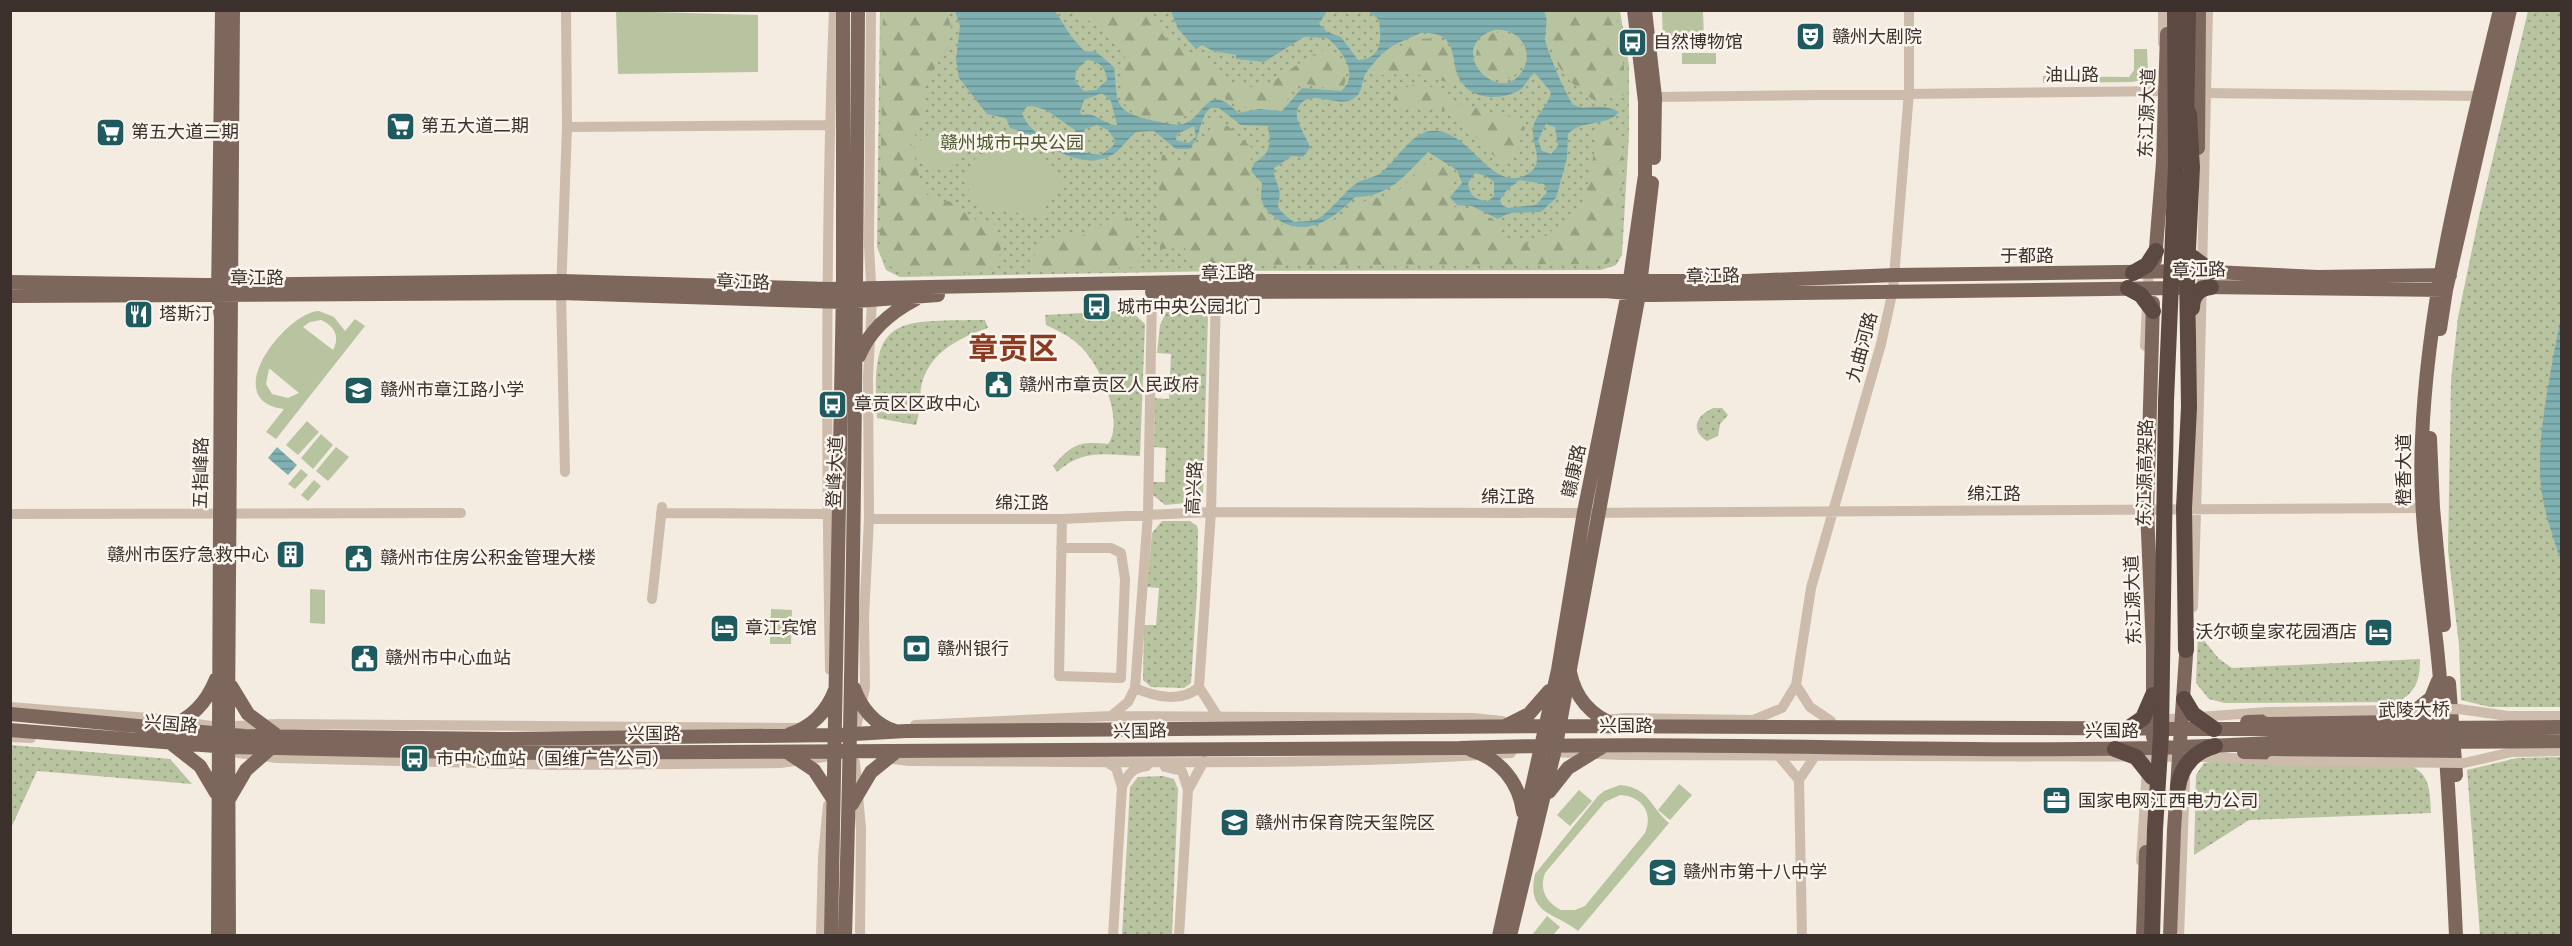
<svg xmlns="http://www.w3.org/2000/svg" width="2572" height="946" font-family="'Sofia Sans Condensed','Noto Sans SC',sans-serif">
	<defs>
		<pattern id="grass-dots" width="8" height="8" patternUnits="userSpaceOnUse" patternTransform="scale(1.5)"><rect width="8" height="8" fill="#b8c4a0"/><path d="M2 2h.1M6 6h.1" fill="none" stroke="#97a083" stroke-width="1.8" stroke-linecap="round"/></pattern>
		<pattern id="forest-firs" width="22" height="20" patternUnits="userSpaceOnUse" patternTransform="scale(1.5)"><rect width="22" height="20" fill="#b8c4a0"/><path d="M5 1l3.5 6h-7zM16 11l3.5 6h-7z" fill="#97a083"/></pattern>
		<pattern id="water-rules" width="6" height="5" patternUnits="userSpaceOnUse" patternTransform="scale(1.5)"><rect width="6" height="5" fill="#7fb0b2"/><path d="M0 2.5h6" fill="none" stroke="#699091"/></pattern>
	</defs>
	<rect width="100%" height="100%" fill="#f4ebe1"/>
	<path fill="url(#grass-dots)" d="M880 11H1620L1629 65V134L1622 255 1616 265 1601 270 1222 271 900 277 886 270 877 247Z
		M2528 11H2561V313L2542 439 2541 467 2543 499 2561 562V707H2490L2461 700 2459 645 2448 551 2451 380 2458 317 2479 216Z
		M1200 307 1208 316 1203 495 1196 502 1165 505 1153 495 1152 482H1165L1166 448 1154 447 1155 398 1169 399 1171 354 1157 353 1160 325 1168 308Z
		M1122 311 1134 314 1145 324 1140 456C1106 455 1084 448 1057 472L1053 466C1073 444 1078 441 1108 444 1125 421 1100 365 1081 347 1072 337 1058 331 1046 325L1045 315Z
		M985 320 988 328C958 338 927 354 921 388 919 400 920 414 916 425L877 418C870 315 894 321 985 320Z
		M1713 408H1722L1728 415 1720 424 1718 436 1707 441C1689 430 1697 415 1713 408Z
		M1162 521H1190L1197 526 1198 530 1197 591 1191 683 1184 688 1151 687 1143 680 1144 625H1156L1159 588 1147 587 1152 533Z
		M2198 633 2219 659 2232 668 2420 659C2420 679 2417 691 2398 702L2225 703 2209 699 2196 683Z
		M11 745 170 759 192 784 37 771 11 828Z
		M2561 757V935H2480L2467 770 2517 758Z
		M2218 761 2413 767C2431 776 2430 795 2431 813L2249 820 2194 855 2196 775 2204 763Z
		M1163 776 1174 779 1178 789 1172 935H1122L1130 787 1138 777Z"/>
	<path fill="url(#forest-firs)" d="M883 11H946L951 26 948 47 926 82 923 97 925 116 911 143 923 192 939 203 949 201 978 221 992 222C1003 238 1004 257 992 272 970 273 901 280 887 263 881 256 881 245 880 236Z
		M1077 11H1152C1156 19 1160 33 1167 39 1179 49 1196 52 1207 62 1212 66 1213 73 1219 76 1269 109 1288 59 1330 48 1340 59 1349 70 1344 86 1312 96 1305 65 1283 107L1244 108 1221 96 1209 97 1180 120C1145 119 1113 118 1123 73 1125 63 1127 60 1122 51 1112 32 1091 25 1077 11Z
		M1548 11H1616L1626 83 1623 96 1595 101C1558 76 1547 56 1548 11Z
		M1476 56a24 24 0 1 1 48 0a24 24 0 1 1-48 0Z
		M1418 38C1424 39 1433 38 1438 40 1451 44 1459 73 1455 85 1440 80 1425 74 1408 74 1395 74 1384 76 1370 74V71L1396 48Z
		M1413 85 1438 88 1460 104 1518 119 1525 128 1515 153 1502 161C1477 147 1468 117 1438 108 1427 105 1409 108 1396 108L1393 103 1397 90Z
		M1215 120 1229 127 1252 148C1248 166 1254 175 1258 192 1266 227 1297 237 1329 223 1341 217 1352 207 1365 201 1374 197 1386 197 1396 192 1408 186 1419 160 1435 162 1447 163 1454 173 1454 184L1447 193 1454 207 1472 210 1500 223 1494 235 1528 244 1564 224 1584 203 1599 127 1614 125 1623 157 1619 248 1615 257 1607 264 1187 265 1185 248 1160 249 1159 170 1162 155H1172L1174 162C1197 160 1205 138 1215 120Z
		M1120 213C1140 223 1138 247 1138 267L1029 270 1026 266 1043 244 1060 235 1080 236 1090 232Z"/>
	<path fill="#b8c4a0" fill-rule="evenodd" d="M616 11 758 15V72L618 74Z
		M1662 11H1703L1704 41 1663 42Z
		M2134 49H2147L2148 72 2144 79 2133 82 2043 83V76L2129 77 2134 70Z
		M1682 53H1716V64H1682Z
		M928 135 962 149 963 156 956 165 931 171 920 162 914 146Z
		M1012 141 1048 165 1064 188 1048 202 1042 216 983 208 973 200 968 188V174L976 157Z
		M319 311 334 317 345 331 355 319 365 326 276 439 266 432 284 409C217 401 286 312 319 311ZM321 320C335 326 340 337 333 350L303 327 310 322ZM269 369H270L299 393 288 398 272 394 266 384Z
		M307 421 319 432 298 455 286 445Z
		M321 434 333 445 313 469 301 458Z
		M336 447 349 457 328 481 316 471Z
		M301 469 308 475 295 489 288 484Z
		M314 480 321 486 308 501 301 495Z
		M310 589 325 590V624L310 623Z
		M771 609 792 610 791 644H770Z
		M1679 784 1692 795 1670 820 1658 810Z
		M1620 785C1650 788 1649 806 1669 823L1578 931C1555 912 1526 915 1535 874L1598 796 1604 791ZM1620 795C1641 796 1654 812 1645 833L1585 906 1575 910H1561C1546 902 1539 890 1545 873L1605 802Z
		M1579 790 1592 801 1570 826 1557 815Z
		M1547 916 1560 927 1553 935H1532Z"/>
	<path fill="url(#water-rules)" fill-rule="evenodd" d="M955 11H1055L1071 36 1084 51 1096 52 1114 67C1118 106 1113 111 1155 121 1166 123 1175 127 1186 123 1205 115 1208 81 1238 113L1259 109 1282 111 1302 88 1341 91C1360 76 1343 50 1327 38L1304 37 1264 62 1236 59V55L1213 51 1202 45 1196 49 1178 29 1171 11H1327L1319 24 1327 32 1341 37 1358 60C1383 59 1381 39 1379 20L1368 11H1544C1549 21 1545 28 1545 38 1545 47 1569 102 1574 105 1589 112 1598 101 1619 112 1607 127 1582 119 1568 134L1567 158 1556 198 1541 212 1509 213 1498 219 1472 206 1457 205 1450 197 1462 183 1457 170 1428 152C1406 174 1390 197 1355 197 1335 218 1306 239 1277 219 1272 215 1264 208 1262 202 1260 196 1262 188 1262 183L1251 171 1254 163C1271 154 1271 143 1268 126L1241 125 1219 108H1210C1198 120 1202 137 1189 149H1176L1154 131 1136 132C1127 139 1119 153 1108 157 1073 171 1043 138 1010 128L1006 118 987 114 959 78 956 59 960 26ZM1494 30C1515 27 1534 46 1524 68 1502 112 1441 48 1494 30ZM1421 33C1430 33 1437 33 1444 38 1455 47 1453 62 1457 73 1465 98 1495 102 1516 92 1526 88 1527 78 1535 73L1551 92C1549 106 1535 114 1533 128 1531 146 1548 165 1524 176 1489 191 1468 126 1430 131 1410 134 1397 160 1382 172 1375 178 1365 178 1357 183 1344 191 1329 214 1317 219 1310 222 1301 221 1294 222 1266 202 1285 206 1278 186 1276 179 1273 175 1274 168L1292 156 1303 157 1310 148C1307 135 1291 119 1299 106 1310 88 1335 107 1351 100 1364 94 1360 84 1366 73 1370 67 1376 60 1381 55 1392 44 1407 39 1421 33ZM1087 60C1098 60 1107 69 1107 80L1096 90 1084 91 1075 81 1076 70ZM1102 93 1111 101 1117 125C1104 126 1096 111 1082 115L1080 112 1084 100ZM1029 105 1046 110 1075 130 1077 140 1072 148 1066 150C1051 146 1025 128 1022 112ZM1546 124 1555 127 1558 146 1551 154 1542 151 1538 140ZM1097 125 1108 130 1115 140 1113 146 1101 155 1085 153 1082 138 1085 129ZM1194 126 1196 137 1188 143 1176 140 1177 134ZM1475 173 1486 176 1494 182V196L1488 201C1475 200 1470 196 1468 183ZM1519 180 1544 184 1547 192 1536 205 1508 208 1502 205 1500 200 1506 191Z
		M2561 313V562C2555 542 2547 521 2543 500 2532 447 2553 367 2561 313Z
		M277 447 297 465 288 475 268 458Z"/>
	<g fill="none" stroke-linecap="round" stroke-linejoin="round">
		<path stroke="#cdbbac" stroke-width="10" d="M2163 43V10
			M2199 93 2486 96
			M1655 97 2171 91
			M567 127 829 125
			M1152 292 1148 514 1135 688C1155 697 1182 703 1199 687
			M2145 346 2149 265
			M565 472 561 293 567 127 566 10
			M661 513 827 514
			M10 514 461 513
			M869 519H1062L1211 512 1570 513 2428 508
			M1061 548H1111L1121 553 1125 579 1121 678 1059 676 1062 519
			M652 599 662 507
			M2193 607C2200 408 2203 209 2208 10
			M830 670C826 450 825 230 834 10
			M1796 685 1811 588 1881 344 1893 290 1909 92V10
			M1199 687 1211 512 1216 291
			M1199 687 1218 717
			M10 707 161 719 218 727 277 724 801 728
			M1111 716 1128 702 1135 688
			M1605 720 1625 718 1751 720
			M1753 720 1782 708 1796 685 1810 707 1831 721
			M2156 720 2268 712
			M915 725 1111 716 1473 718 1502 721
			M855 732 865 688 864 617 869 519 868 377 872 301 869 246 871 10
			M10 737 31 738
			M1551 752 1622 755 2219 757 2272 761
			M238 753 277 758 556 765 780 763 825 757
			M1778 755 1799 780 1815 756
			M885 758 909 761C1109 761 1311 767 1511 753
			M1105 761 1116 768 1122 787 1113 936
			M855 762 861 829 860 936
			M1165 767 1182 771 1188 790
			M1799 780 1802 936
			M1122 787C1128 774 1132 768 1147 766
			M2141 861 2147 769
			M821 936 823 857 828 805
			M1179 936 1188 790 1204 761
			M2179 936 2185 778"/>
		<path stroke="#7d675c" stroke-width="14" d="M1645 10 1655 97 1654 158
			M2198 148 2199 10
			M2155 260 2163 162 2167 34
			M10 282 205 285 562 281 829 289 1240 281H1745L1895 275 2192 271 2318 277 2450 275
			M2202 287 2446 290
			M1152 292 1604 291 1653 295 2179 288
			M10 296 561 293 843 302 938 295
			M2440 329 2446 290 2510 10
			M859 356C870 329 891 312 916 299
			M2430 438 2433 508 2444 625
			M1570 672C1575 697 1591 716 1616 725
			M2449 683 2456 775
			M231 686 248 714 275 734
			M854 688C861 708 875 725 895 731
			M10 714 244 736 502 739 837 735 906 731 1559 726 2268 729
			M2411 714 2431 698 2438 681
			M2247 722 2449 716
			M1507 725 1529 714 1549 691
			M168 727C191 719 207 702 216 679
			M10 730 228 747 502 753 1460 748C1731 738 2001 759 2271 743
			M790 734C812 727 827 711 835 690
			M2153 737V648L2147 510 2153 303
			M172 744 200 766 216 793
			M1471 750C1500 759 1519 782 1523 812
			M787 752 814 770 833 799
			M2244 752 2452 755
			M1549 792 1568 768 1602 747
			M229 799 246 770 272 747
			M852 804 871 772 897 751
			M218 936 221 317 218 296 222 10
			M229 936 228 719 233 10
			M831 936 843 288V10
			M845 936C854 627 856 319 858 10
			M1499 936 1558 670 1584 512 1628 293 1645 175V102L1634 10
			M1510 936 1556 745 1639 294 1652 183
			M2143 936 2146 852
			M2170 936 2174 830 2187 641
			M2456 936C2452 846 2447 757 2439 668 2432 592 2418 516 2422 439 2428 293 2466 152 2500 10"/>
		<path stroke="#5c4a42" stroke-width="16" d="M2192 257 2211 271
			M2133 273 2147 265 2156 251
			M2128 288 2141 295 2153 311
			M2192 308C2192 295 2199 288 2211 287
			M2184 699 2193 714 2214 729
			M2127 729 2143 718 2153 695
			M2115 749 2136 757 2152 777
			M2178 787C2181 766 2195 751 2215 746"/>
		<path stroke="#cdbbac" stroke-width="10" d="M2268 712 2459 709 2508 716H2562
			M2272 761 2464 763 2512 752 2562 751"/>
		<path stroke="#7d675c" stroke-width="14" d="M2268 729 2562 727
			M2271 743 2562 741"/>
		<path stroke="#5c4a42" stroke-width="16" d="M2186 125 2188 10
			M2186 650 2184 508 2189 407 2187 269 2192 167 2189 114
			M2152 936 2155 829 2161 734 2166 401 2176 165 2175 10"/>
	</g>
	<defs>
		<symbol id="theatre-square" viewBox="-11 -11 22 22"><rect x="-9" y="-9" width="18" height="18" rx="4" fill="#1f5a5e" stroke="#fbf5ee"/><path d="M-5-5.5Q0-4 5-5.5V0Q5 5 0 6Q-5 5-5 0ZM-3.3-2.5H-1v1.5H-3.3ZM1-2.5H3.3v1.5H1ZM-2.8 1Q0 5.5 2.8 1Z" fill="#fff"/></symbol>
		<symbol id="bus-square" viewBox="-11 -11 22 22"><rect x="-9" y="-9" width="18" height="18" rx="4" fill="#1f5a5e" stroke="#fbf5ee"/><path d="M-5-6H5V4H4V6H2V4H-2V6H-4V4H-5ZM-3.5-4V0h7V-4ZM-3.5 1.2v1.5H-2V1.2ZM2 1.2v1.5H3.5V1.2Z" fill="#fff"/></symbol>
		<symbol id="supermarket-square" viewBox="-11 -11 22 22"><rect x="-9" y="-9" width="18" height="18" rx="4" fill="#1f5a5e" stroke="#fbf5ee"/><path d="M-6-5.5h2.5l.6 2H6L4.5 2H-2.5L-4.4-4H-6ZM-1.5 3.2a1.3 1.3 0 1 0 .1 0ZM3 3.2a1.3 1.3 0 1 0 .1 0Z" fill="#fff"/></symbol>
		<symbol id="restaurant-square" viewBox="-11 -11 22 22"><rect x="-9" y="-9" width="18" height="18" rx="4" fill="#1f5a5e" stroke="#fbf5ee"/><path d="M-5-6h1v4h1v-4h1v4h1v-4h1v5L-1.5 .5V6h-2V.5L-5-1ZM5-6V6H3V1.5H1.5Q1.5-4 5-6Z" fill="#fff"/></symbol>
		<symbol id="civic-square" viewBox="-11 -11 22 22"><rect x="-9" y="-9" width="18" height="18" rx="4" fill="#1f5a5e" stroke="#fbf5ee"/><path d="M-.6-6.5H3V-4.5H.6V-3L4-1V1h2V6H-6V1h2V-1L-.6-3ZM-1.2 2.5V6h2.4V2.5Z" fill="#fff"/></symbol>
		<symbol id="school-square" viewBox="-11 -11 22 22"><rect x="-9" y="-9" width="18" height="18" rx="4" fill="#1f5a5e" stroke="#fbf5ee"/><path d="M0-5L7-2L0 1L-7-2ZM-4 1L0 2.5L4 1V4Q0 6-4 4Z" fill="#fff"/></symbol>
		<symbol id="building-square" viewBox="-11 -11 22 22"><rect x="-9" y="-9" width="18" height="18" rx="4" fill="#1f5a5e" stroke="#fbf5ee"/><path d="M-4-6H4V6H1V3H-1V6H-4ZM-2.5-4.3h1.7v1.8h-1.7ZM.8-4.3h1.7v1.8H.8ZM-2.5-1h1.7V.8h-1.7ZM.8-1h1.7V.8H.8Z" fill="#fff"/></symbol>
		<symbol id="hotel-square" viewBox="-11 -11 22 22"><rect x="-9" y="-9" width="18" height="18" rx="4" fill="#1f5a5e" stroke="#fbf5ee"/><path d="M-6-4.5h1.5V1H6V5H4.5V3h-9V5H-6ZM-4 0a1.8 1.8 0 1 1 3.6 0ZM.5 0V-2.5h3Q6-2.5 6 0Z" fill="#fff"/></symbol>
		<symbol id="bank-square" viewBox="-11 -11 22 22"><rect x="-9" y="-9" width="18" height="18" rx="4" fill="#1f5a5e" stroke="#fbf5ee"/><path d="M-6-4H6V4H-6ZM0-2.3a2.3 2.3 0 1 0 0 4.6a2.3 2.3 0 1 0 0-4.6Z" fill="#fff"/></symbol>
		<symbol id="office-square" viewBox="-11 -11 22 22"><rect x="-9" y="-9" width="18" height="18" rx="4" fill="#1f5a5e" stroke="#fbf5ee"/><path d="M-6-3h4V-5.5h4V-3h4V5H-6ZM-1-4.5V-3h2v-1.5ZM-6 0V1H6V0Z" fill="#fff"/></symbol>
	</defs>
	<g fill-rule="evenodd">
		<use href="#theatre-square" x="1794" y="20" width="33" height="33"/>
		<use href="#bus-square" x="1616" y="26" width="33" height="33"/>
		<use href="#supermarket-square" x="384" y="110" width="33" height="33"/>
		<use href="#supermarket-square" x="94" y="116" width="33" height="33"/>
		<use href="#bus-square" x="1080" y="290" width="33" height="33"/>
		<use href="#restaurant-square" x="122" y="298" width="33" height="33"/>
		<use href="#civic-square" x="982" y="368" width="33" height="33"/>
		<use href="#school-square" x="342" y="374" width="33" height="33"/>
		<use href="#bus-square" x="816" y="388" width="33" height="33"/>
		<use href="#building-square" x="274" y="538" width="33" height="33"/>
		<use href="#civic-square" x="342" y="542" width="33" height="33"/>
		<use href="#hotel-square" x="708" y="612" width="33" height="33"/>
		<use href="#hotel-square" x="2362" y="616" width="33" height="33"/>
		<use href="#bank-square" x="900" y="632" width="33" height="33"/>
		<use href="#civic-square" x="348" y="642" width="33" height="33"/>
		<use href="#bus-square" x="398" y="742" width="33" height="33"/>
		<use href="#office-square" x="2040" y="784" width="33" height="33"/>
		<use href="#school-square" x="1218" y="806" width="33" height="33"/>
		<use href="#school-square" x="1646" y="856" width="33" height="33"/>
	</g>
	<g text-anchor="middle" stroke-width="5" stroke-linejoin="round" paint-order="stroke">
		<g font-size="18" fill="#3b302b" stroke="#fbf5ee" text-anchor="start">
			<text x="1832" y="43">赣州大剧院</text>
			<text x="1653" y="48">自然博物馆</text>
			<text x="421" y="132">第五大道二期</text>
			<text x="131" y="138">第五大道三期</text>
			<text x="1117" y="313">城市中央公园北门</text>
			<text x="159" y="320">塔斯汀</text>
			<text x="1019" y="391">赣州市章贡区人民政府</text>
			<text x="380" y="396">赣州市章江路小学</text>
			<text x="854" y="410">章贡区区政中心</text>
			<text x="269" y="561" text-anchor="end">赣州市医疗急救中心</text>
			<text x="380" y="564">赣州市住房公积金管理大楼</text>
			<text x="745" y="634">章江宾馆</text>
			<text x="2357" y="638" text-anchor="end">沃尔顿皇家花园酒店</text>
			<text x="937" y="655">赣州银行</text>
			<text x="385" y="664">赣州市中心血站</text>
			<text x="436" y="765">市中心血站（国维广告公司）</text>
			<text x="2078" y="807">国家电网江西电力公司</text>
			<text x="1255" y="829">赣州市保育院天玺院区</text>
			<text x="1683" y="878">赣州市第十八中学</text>
		</g>
		<g font-size="18" fill="#3b302b" stroke="#fbf5ee">
			<text x="2072" y="81">油山路</text>
			<text transform="translate(2147 113) rotate(-88)" y="6">东江源大道</text>
			<text x="2027" y="262">于都路</text>
			<text transform="translate(2199 270) rotate(-1)" y="6">章江路</text>
			<text transform="translate(1228 273) rotate(-1)" y="6">章江路</text>
			<text transform="translate(1713 276) rotate(-1)" y="6">章江路</text>
			<text x="257" y="284">章江路</text>
			<text transform="translate(743 282) rotate(2)" y="6">章江路</text>
			<text transform="translate(1862 347) rotate(-75)" y="6">九曲河路</text>
			<text transform="translate(2404 470) rotate(-90)" y="6">橙香大道</text>
			<text transform="translate(1574 471) rotate(-78)" y="6">赣康路</text>
			<text transform="translate(835 472) rotate(-88)" y="6">登峰大道</text>
			<text transform="translate(201 473) rotate(-89)" y="6">五指峰路</text>
			<text transform="translate(2145 473) rotate(-89)" y="6">东江源高架路</text>
			<text transform="translate(1194 488) rotate(-87)" y="6">高兴路</text>
			<text x="1994" y="500">绵江路</text>
			<text x="1508" y="503">绵江路</text>
			<text x="1022" y="509">绵江路</text>
			<text transform="translate(2133 600) rotate(-92)" y="6">东江源大道</text>
			<text transform="translate(2414 710) rotate(-1)" y="6">武陵大桥</text>
			<text transform="translate(171 724) rotate(5)" y="6">兴国路</text>
			<text x="1626" y="732">兴国路</text>
			<text transform="translate(1140 731) rotate(-1)" y="6">兴国路</text>
			<text x="2112" y="737">兴国路</text>
			<text x="654" y="740">兴国路</text>
		</g>
		<g font-size="18" fill="#4a5a2e" stroke="#fbf5ee">
			<text x="1012" y="149">赣州城市中央公园</text>
		</g>
		<g font-size="30" font-weight="bold" fill="#8c3b22" stroke="#fbf5ee">
			<text x="1013" y="359">章贡区</text>
		</g>
	</g>
	<rect width="2572" height="946" fill="none" stroke="#3b302b" stroke-width="24"/>
</svg>
